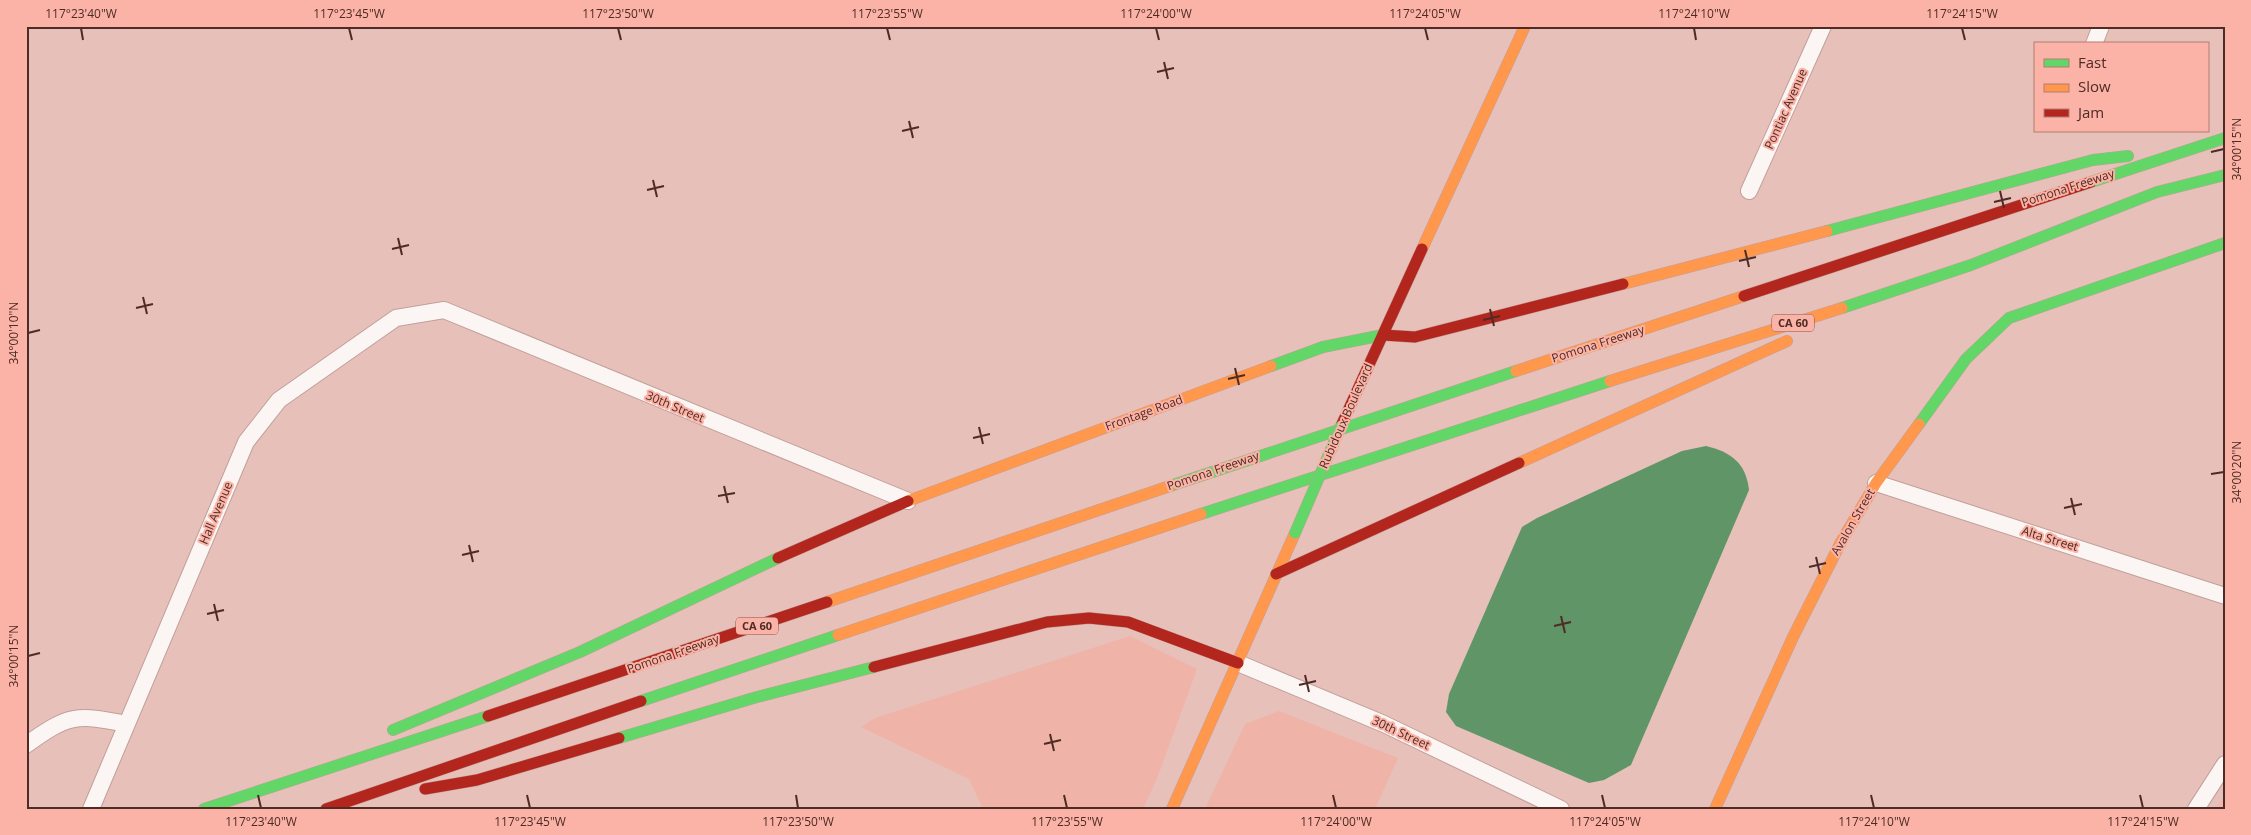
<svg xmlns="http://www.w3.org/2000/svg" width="2251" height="835" font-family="'Open Sans',sans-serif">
	<rect width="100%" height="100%" fill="#e7c0b9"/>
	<path fill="#efb3a8" d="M1130 636 1197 669 1158 776 1143 809H983L969 779 861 727 875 718Z
		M1279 711 1398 758 1375 809H1205L1245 724Z"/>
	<path fill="#609567" d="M1706 446C1731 452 1746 463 1749 490L1631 765 1604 780 1589 783 1456 726 1446 712 1449 694 1522 527 1537 518 1682 451Z"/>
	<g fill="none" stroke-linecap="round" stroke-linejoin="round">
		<defs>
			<path id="street" d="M2094 44 2101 26
				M1749 191 1823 26
				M1876 483 2225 596
				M1238 663 1384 724 1561 809
				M26 745C69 714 76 714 127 724
				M91 809 246 442 279 400 396 318 444 310 908 501
				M2196 809 2225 764"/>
			<path id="fast" d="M2091 182 2225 138
				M1827 231 2093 160 2128 156
				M1842 308 1971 265 2157 192 2225 175
				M1271 366 1323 347 1383 335
				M1919 424 1966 359 2009 318 2225 243
				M1170 486 1516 371
				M1201 514 1610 381
				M641 701 838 635
				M393 730 580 652 778 558
				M619 738 757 697 874 667
				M204 809 488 716"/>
			<path id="slow" d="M1422 249 1525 26
				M1623 284 1827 231
				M1516 371 1744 296
				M1610 381 1842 308
				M1519 463 1787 341
				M908 501 1271 366
				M827 602 1170 486
				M838 635 1201 514
				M1172 809 1295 533
				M1715 809 1793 637 1841 542 1876 483 1919 424"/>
			<path id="jam" d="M1744 296 2091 182
				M1383 335 1415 337 1623 284
				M1341 426 1422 249
				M778 558 908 501
				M1276 574 1519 463
				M874 667 1047 622 1089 618 1128 622 1238 663
				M488 716 827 602
				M425 789 477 780 619 738
				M326 809 641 701"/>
		</defs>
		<use href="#street" stroke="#c19f9a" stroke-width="18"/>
		<use href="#fast" stroke="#c19f9a" stroke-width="12"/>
		<use href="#slow" stroke="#c19f9a" stroke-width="12"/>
		<use href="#jam" stroke="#c19f9a" stroke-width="12"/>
		<use href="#street" stroke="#fbf6f4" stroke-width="16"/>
		<use href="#fast" stroke="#63d668" stroke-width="11"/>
		<use href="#slow" stroke="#ff974d" stroke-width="11"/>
		<use href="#jam" stroke="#b3261e" stroke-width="11"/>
		<defs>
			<path id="rail" d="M2218 809 2225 798"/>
		</defs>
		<use href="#rail" stroke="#d3c8c6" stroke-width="5.5"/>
		<use href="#rail" stroke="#fab3a6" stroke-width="4" stroke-dasharray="11" stroke-linecap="butt"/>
		<defs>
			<path id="fast-bridge" d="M1295 533 1341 426"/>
		</defs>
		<use href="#fast-bridge" stroke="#c19f9a" stroke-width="12" stroke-linecap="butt"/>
		<use href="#fast-bridge" stroke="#63d668" stroke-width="11"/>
	</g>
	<path fill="none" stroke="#4e2b25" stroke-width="2" d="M81 28 83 40M349 28 352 40M618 28 621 40M887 28 890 40M1156 28 1159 40M1425 28 1428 40M1694 28 1696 40M1962 28 1965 40M1164 62 1168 79M1157 72 1174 68M909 121 913 138M902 131 919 127M2211 152 2224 149M653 180 657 197M647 190 664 186M2000 191 2004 208M1994 202 2011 198M398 238 402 255M392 249 409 245M1745 250 1749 267M1739 261 1756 257M143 297 147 314M136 308 153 304M1490 309 1494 326M1483 320 1500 316M28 333 40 330M1235 368 1239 385M1228 379 1245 375M979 427 983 444M973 438 990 434M2211 474 2224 472M724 486 728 503M718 496 735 493M2071 498 2075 515M2064 508 2082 504M469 545 473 562M462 555 479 551M1816 557 1820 574M1809 567 1826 563M214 604 218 621M207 614 224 610M1561 616 1565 633M1554 626 1571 622M28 656 40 653M1305 675 1309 692M1299 685 1316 681M1050 734 1054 751M1044 744 1061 740M258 795 261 808M527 795 530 808M796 795 798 808M1064 795 1067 808M1333 795 1336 808M1602 795 1605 808M1871 795 1874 808M2140 795 2143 808"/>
	<g text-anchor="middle" stroke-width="4" stroke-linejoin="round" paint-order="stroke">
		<g fill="#fab3a6" stroke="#82544c" stroke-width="1">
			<rect x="1772" y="314.5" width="42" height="17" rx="4"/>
			<rect x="736" y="617.5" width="42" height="17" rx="4"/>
		</g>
		<g font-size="11" font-weight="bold" fill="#4e2b25">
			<text x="1793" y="327">CA 60</text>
			<text x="757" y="630">CA 60</text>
		</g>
		<g font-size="12" fill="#4e2b25" stroke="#fab3a6">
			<text transform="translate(1786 109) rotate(-66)" y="4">Pontiac Avenue</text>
			<text transform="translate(2068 188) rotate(-18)" y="4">Pomona Freeway</text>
			<text transform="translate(1598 344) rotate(-18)" y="4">Pomona Freeway</text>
			<text transform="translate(675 407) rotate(23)" y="4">30th Street</text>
			<text transform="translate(1144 413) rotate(-20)" y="4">Frontage Road</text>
			<text transform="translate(1346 416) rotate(-66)" y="4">Rubidoux Boulevard</text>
			<text transform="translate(1213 471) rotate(-19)" y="4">Pomona Freeway</text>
			<text transform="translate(216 513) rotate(-67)" y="4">Hall Avenue</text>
			<text transform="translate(1853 522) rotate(-60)" y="4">Avalon Street</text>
			<text transform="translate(2050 539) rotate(17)" y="4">Alta Street</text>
			<text transform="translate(673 654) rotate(-19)" y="4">Pomona Freeway</text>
			<text transform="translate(1401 733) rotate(25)" y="4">30th Street</text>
		</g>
	</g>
	<rect width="2251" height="835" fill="none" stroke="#fab3a6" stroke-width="55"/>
	<rect x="2034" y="42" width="175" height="90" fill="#fab3a6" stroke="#b57d72"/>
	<rect x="2044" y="59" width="25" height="8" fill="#63d668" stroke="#b57d72"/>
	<text x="2078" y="68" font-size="15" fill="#4e2b25">Fast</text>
	<rect x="2044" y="84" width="25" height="8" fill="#ff974d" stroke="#b57d72"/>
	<text x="2078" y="92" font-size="15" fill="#4e2b25">Slow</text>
	<rect x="2044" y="109" width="25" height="8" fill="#b3261e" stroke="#b57d72"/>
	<text x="2078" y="118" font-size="15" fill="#4e2b25">Jam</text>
	<rect x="28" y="28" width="2196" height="780" fill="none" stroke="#4e2b25" stroke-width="2"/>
	<g font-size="12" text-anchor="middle" fill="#4e2b25">
		<text x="81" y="18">117°23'40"W</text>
		<text x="349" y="18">117°23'45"W</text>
		<text x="618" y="18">117°23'50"W</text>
		<text x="887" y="18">117°23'55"W</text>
		<text x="1156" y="18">117°24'00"W</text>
		<text x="1425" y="18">117°24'05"W</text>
		<text x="1694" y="18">117°24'10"W</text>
		<text x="1962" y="18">117°24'15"W</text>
		<text transform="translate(2237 149) rotate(-90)" y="4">34°00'15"N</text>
		<text transform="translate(14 333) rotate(-90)" y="4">34°00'10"N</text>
		<text transform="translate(2237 472) rotate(-90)" y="4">34°00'20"N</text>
		<text transform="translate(14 656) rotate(-90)" y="4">34°00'15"N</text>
		<text x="261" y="826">117°23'40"W</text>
		<text x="530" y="826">117°23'45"W</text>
		<text x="798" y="826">117°23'50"W</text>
		<text x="1067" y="826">117°23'55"W</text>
		<text x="1336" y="826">117°24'00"W</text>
		<text x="1605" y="826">117°24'05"W</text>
		<text x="1874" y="826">117°24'10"W</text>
		<text x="2143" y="826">117°24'15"W</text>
	</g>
</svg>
